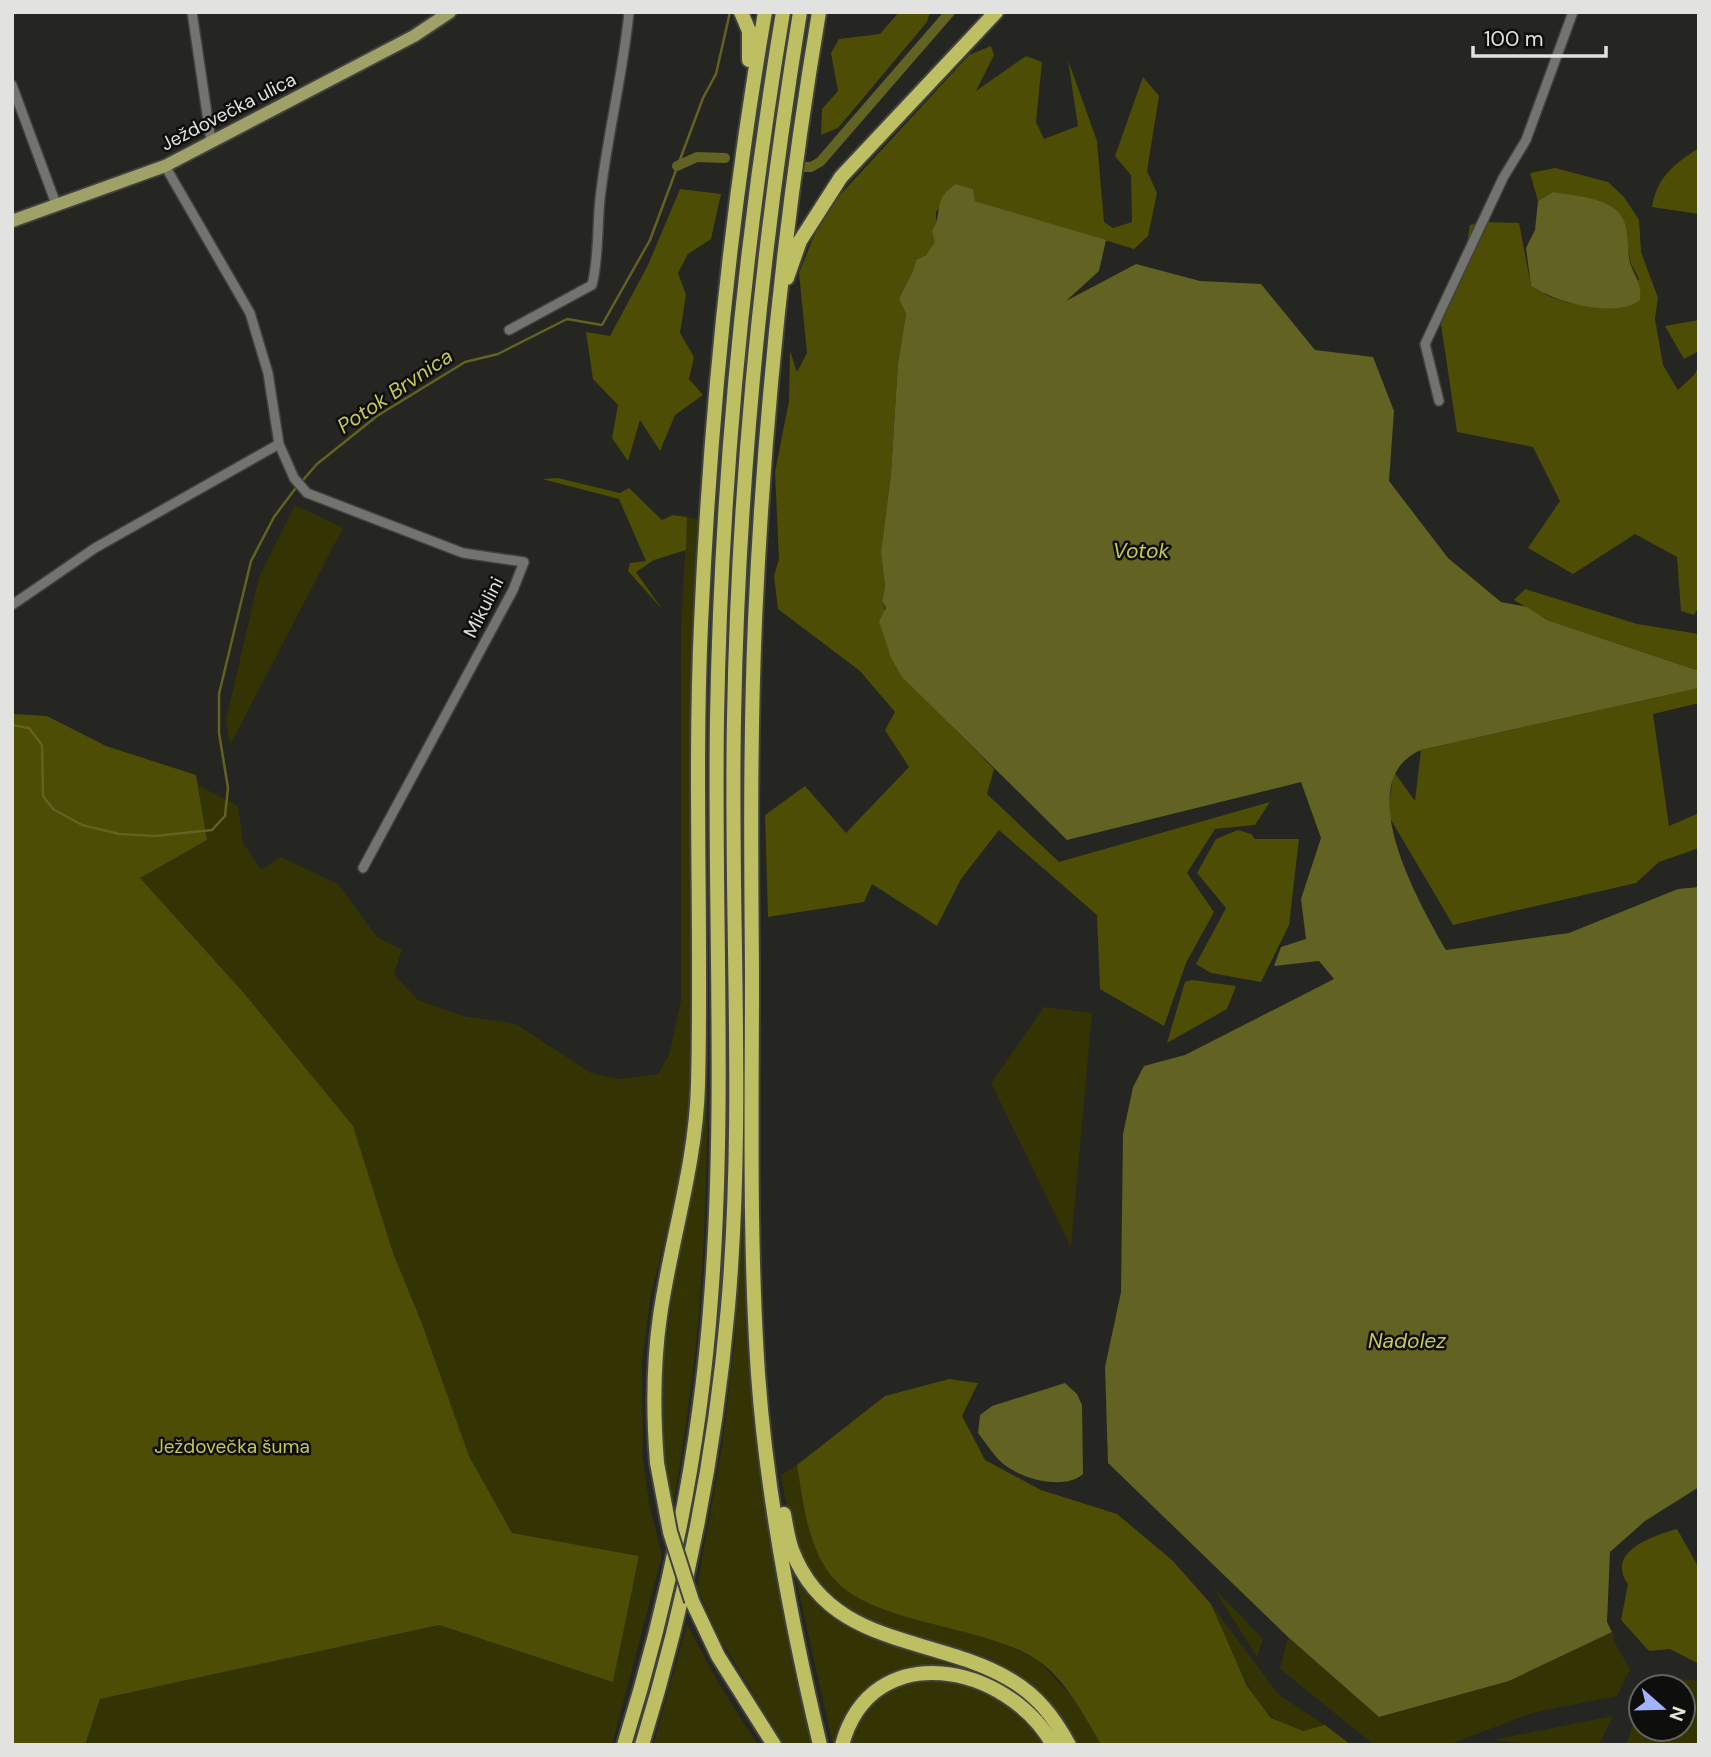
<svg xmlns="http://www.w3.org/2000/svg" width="1711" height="1757" font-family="'DM Sans',sans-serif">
	<rect width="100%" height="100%" fill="#252522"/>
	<path fill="#333304" d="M748 169C722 370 707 573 706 777 705 946 713 1116 701 1285 696 1361 685 1438 672 1513L664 1462 661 1374 685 1215 703 859 707 626 716 455 734 266Z
		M295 505 343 528 230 745 226 720 259 577Z
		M687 517 698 519 691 742 692 1034 688 1122 680 1177 651 1295 642 1361 643 1462 650 1507 662 1556 612 1745H85L100 1699 439 1625 613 1681 639 1556 512 1533 469 1456 421 1321 393 1253 243 992 139 878 207 840 198 785 238 806 243 842 261 870 281 857 338 884 377 937 402 950 394 974 418 1000 463 1016 516 1024 591 1073 620 1079 658 1074 669 1055 681 1001V628Z
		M1044 1007 1092 1013 1071 1247 991 1083Z
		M744 1162 748 1348 759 1464 793 1666 812 1745H784L719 1637 697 1587 722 1446 734 1347Z
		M797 1465 804 1508 816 1547 835 1581 927 1621 988 1636 1039 1661 1078 1703 1101 1745H1077C1061 1718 1045 1694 1019 1677 948 1630 844 1645 802 1557 790 1531 786 1503 781 1475Z
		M792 1562C841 1659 927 1637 1006 1686 955 1661 889 1656 852 1707 843 1718 839 1735 833 1745Z
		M1212 1586 1263 1639 1257 1657Z
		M1211 1604 1279 1695 1325 1725C1319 1727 1310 1731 1304 1731 1255 1730 1228 1640 1211 1604Z
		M687 1624 719 1684 758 1745H653Z
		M1612 1632 1615 1643 1630 1669 1617 1696 1532 1713 1448 1745H1374L1280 1669 1288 1637 1379 1717 1509 1681Z
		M1650 1675 1699 1681V1745H1626L1641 1701V1729H1683V1687H1646Z
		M947 1680C995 1693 1016 1703 1045 1745H849C873 1691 889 1683 947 1680Z
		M1613 1716 1599 1745H1539L1492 1740Z"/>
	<path fill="#4d4d06" d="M899 12H930L927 22 838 128 821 135 822 109 838 91 831 53 839 39 880 34Z
		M991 46 994 55 976 91 1026 56 1042 62 1036 122 1044 139 1078 126 1068 60 1097 141 1104 222 1113 228 1132 222 1131 175 1115 156 1143 77 1159 96 1147 171 1157 193 1148 236 1134 249 975 201 973 189 956 184 936 212V242L926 255 916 260C914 274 904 285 899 298L906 314 898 363 891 473 881 552 885 587 882 601C889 613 881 623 884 635 888 650 894 663 902 676L994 769 987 794 1059 862 1270 802 1255 825 1215 829 1187 873 1214 912 1186 963 1164 1026 1100 989 1097 915 999 830 961 879 937 926 872 884 864 902 768 917 765 815 805 786 846 833 909 767 885 730 895 712 860 671 778 609 774 576 779 559 775 472 789 401 790 351 797 372 807 353 799 273 817 228 840 195 969 55Z
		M1699 148V214L1652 207C1657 177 1674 164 1699 148Z
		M1555 168 1608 182 1624 197 1639 220 1641 252 1658 298 1655 319 1663 365 1678 390 1695 374 1699 364V607L1694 615 1681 611 1677 557 1635 534 1573 574 1528 548 1560 501 1533 447 1457 432 1441 324 1462 271 1470 225 1481 222 1519 223 1531 286C1557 304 1585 306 1615 308L1639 279 1631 264 1625 234 1553 192 1538 201 1530 173Z
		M680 189 721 194 711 239 688 254 678 273 686 295 680 333 694 357 689 379 703 395 675 415 660 451 640 420 628 461 612 438 618 405 593 379 586 332 610 336 648 265Z
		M1699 320V351L1684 359 1665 326Z
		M558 478 620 493 629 488 662 520 673 515 687 517 686 550 654 560 636 572 662 609 628 571 630 563 646 561 619 499 542 479Z
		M1525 589 1637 624 1699 634V671L1547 620 1514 600Z
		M1699 688V703L1653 714 1669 826 1699 813V848L1659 862 1636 883 1453 925 1387 813 1394 772 1415 801 1421 750Z
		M12 714 47 716 106 746 196 775 207 840 140 878 243 992 353 1126 393 1253 421 1321 469 1456 512 1533 639 1556 613 1682 439 1625 100 1699 85 1745H12Z
		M1238 830 1251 834 1255 839H1299L1289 925 1261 982 1211 973 1196 964 1226 908 1197 873 1216 839Z
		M1192 980 1236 986 1227 1009 1167 1043 1185 982Z
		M949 1379 978 1383 962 1416 985 1460 1041 1490 1117 1514 1172 1560 1211 1604 1247 1686 1271 1718 1303 1731 1325 1725 1351 1745H1101C1086 1718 1064 1677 1037 1660 982 1624 876 1625 835 1580 808 1551 803 1502 797 1465L885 1396Z
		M1677 1529 1699 1568V1664L1670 1649 1649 1651 1621 1620 1628 1584C1605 1552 1652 1536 1677 1529Z"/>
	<path fill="#626222" d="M956 184 973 189 975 201 1106 240 1099 271 1066 301 1136 264 1200 281 1261 284 1315 350 1373 357 1394 411 1389 481 1448 558 1501 602 1527 607 1547 620 1699 671V688L1421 750C1348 781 1421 906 1446 950L1569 933 1678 889 1699 887V1487L1645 1521 1610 1552 1607 1622 1612 1632 1509 1681 1379 1717 1288 1637 1108 1463 1105 1367 1121 1292 1123 1134 1133 1087 1144 1066 1185 1055 1334 979 1319 961 1274 966 1281 947 1306 939 1301 899 1321 838 1301 782 1067 840 902 677 891 658 879 621 886 608 882 601 885 587 881 552 891 473 898 363 906 314 899 299C904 285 914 274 916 260L926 255 935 242 932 231C944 213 931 200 956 184Z
		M1553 192C1573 196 1613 197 1623 219 1629 231 1627 250 1630 263 1635 277 1642 284 1640 300 1616 319 1555 302 1531 286L1526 248 1535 230 1538 201Z
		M1065 1383 1077 1394 1082 1405 1083 1474C1065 1490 1026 1480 1006 1466 995 1458 986 1443 978 1433L980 1415 992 1406Z"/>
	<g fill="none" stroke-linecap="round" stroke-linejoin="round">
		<path stroke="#626222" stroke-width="2.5" d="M12 725 29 728 42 745 43 796 53 809 82 825 119 834 155 836 212 830 225 816 228 788 219 733V694L251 561 274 517 295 489 317 464 377 416 465 362 498 354 567 319 602 325 650 240 703 98 716 74 730 12"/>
		<path stroke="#626222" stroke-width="10" d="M677 166 697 157 725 158
			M802 167H811L820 162 950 12"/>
		<defs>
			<path id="minor" d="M192 12 211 141
				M12 85 56 204
				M165 166 250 313 268 373 279 444 294 478 307 493 463 553 524 562 513 590 363 868
				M509 330 592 285C599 257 597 228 600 199 607 136 623 75 629 12
				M1439 401 1425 344 1503 178 1526 140 1573 12
				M12 605 95 548 279 444"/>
			<path id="major" d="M12 221 165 166 414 36 450 12"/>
			<path id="highway" d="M741 12 749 31V60
				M819 12C785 214 764 417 755 621 750 738 751 855 752 971 752 1105 749 1240 758 1374 767 1499 791 1623 820 1745
				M787 278 800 241 841 177 996 12
				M657 1463C653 1413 653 1365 660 1316 671 1239 696 1164 698 1085 702 932 694 778 701 624 710 419 730 214 765 12
				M784 1514C786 1525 788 1539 792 1550 829 1648 934 1635 1009 1679 1037 1695 1054 1717 1069 1745
				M692 1601 718 1656 774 1745
				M624 1745C669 1600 700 1450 711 1298 726 1106 714 912 717 719 721 482 744 246 783 12
				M642 1745C686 1602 715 1455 728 1307 745 1112 730 914 734 719 738 482 762 246 800 12
				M842 1745C872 1635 1008 1664 1053 1745"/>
		</defs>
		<use href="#minor" stroke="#41413e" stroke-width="12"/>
		<use href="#major" stroke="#41413e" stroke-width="16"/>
		<use href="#highway" stroke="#41413e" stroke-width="18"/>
		<use href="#minor" stroke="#737470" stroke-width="9"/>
		<use href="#major" stroke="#a0a168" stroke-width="12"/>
		<use href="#highway" stroke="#bebf63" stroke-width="14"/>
		<defs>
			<path id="highway-bridge" d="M657 1463 670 1532 692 1601"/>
		</defs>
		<use href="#highway-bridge" stroke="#41413e" stroke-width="18" stroke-linecap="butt"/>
		<use href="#highway-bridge" stroke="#bebf63" stroke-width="14"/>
	</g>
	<g text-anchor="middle" stroke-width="5" stroke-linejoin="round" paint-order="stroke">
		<g font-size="19" fill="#e2e2e0" stroke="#0e0e0d">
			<text transform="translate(228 111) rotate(-27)" y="7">Ježdovečka ulica</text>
			<text transform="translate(483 607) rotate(-63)" y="7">Mikulini</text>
		</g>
		<g font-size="19" fill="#c7c755" stroke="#0e0e0d">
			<text x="232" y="1453">Ježdovečka šuma</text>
		</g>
		<g font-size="21" font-style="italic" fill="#c7c856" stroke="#0e0e0d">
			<text transform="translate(395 391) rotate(-34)" y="7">Potok Brvnica</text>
			<text x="1141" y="558">Votok</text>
			<text x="1407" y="1348">Nadolez</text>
		</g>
	</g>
	<rect width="1711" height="1757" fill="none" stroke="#e2e2e0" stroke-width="28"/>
	<g transform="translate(1662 1708) rotate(110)"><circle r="33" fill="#0e0e0d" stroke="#636361" stroke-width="2"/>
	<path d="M0-5L12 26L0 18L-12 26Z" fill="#a1b3fd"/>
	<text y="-10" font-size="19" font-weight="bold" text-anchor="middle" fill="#e2e2e0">N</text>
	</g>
	<path d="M1473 46v10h133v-10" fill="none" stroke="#e2e2e0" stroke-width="3.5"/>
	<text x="1484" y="46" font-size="21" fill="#e2e2e0" stroke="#0e0e0d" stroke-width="5" paint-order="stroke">100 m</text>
</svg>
